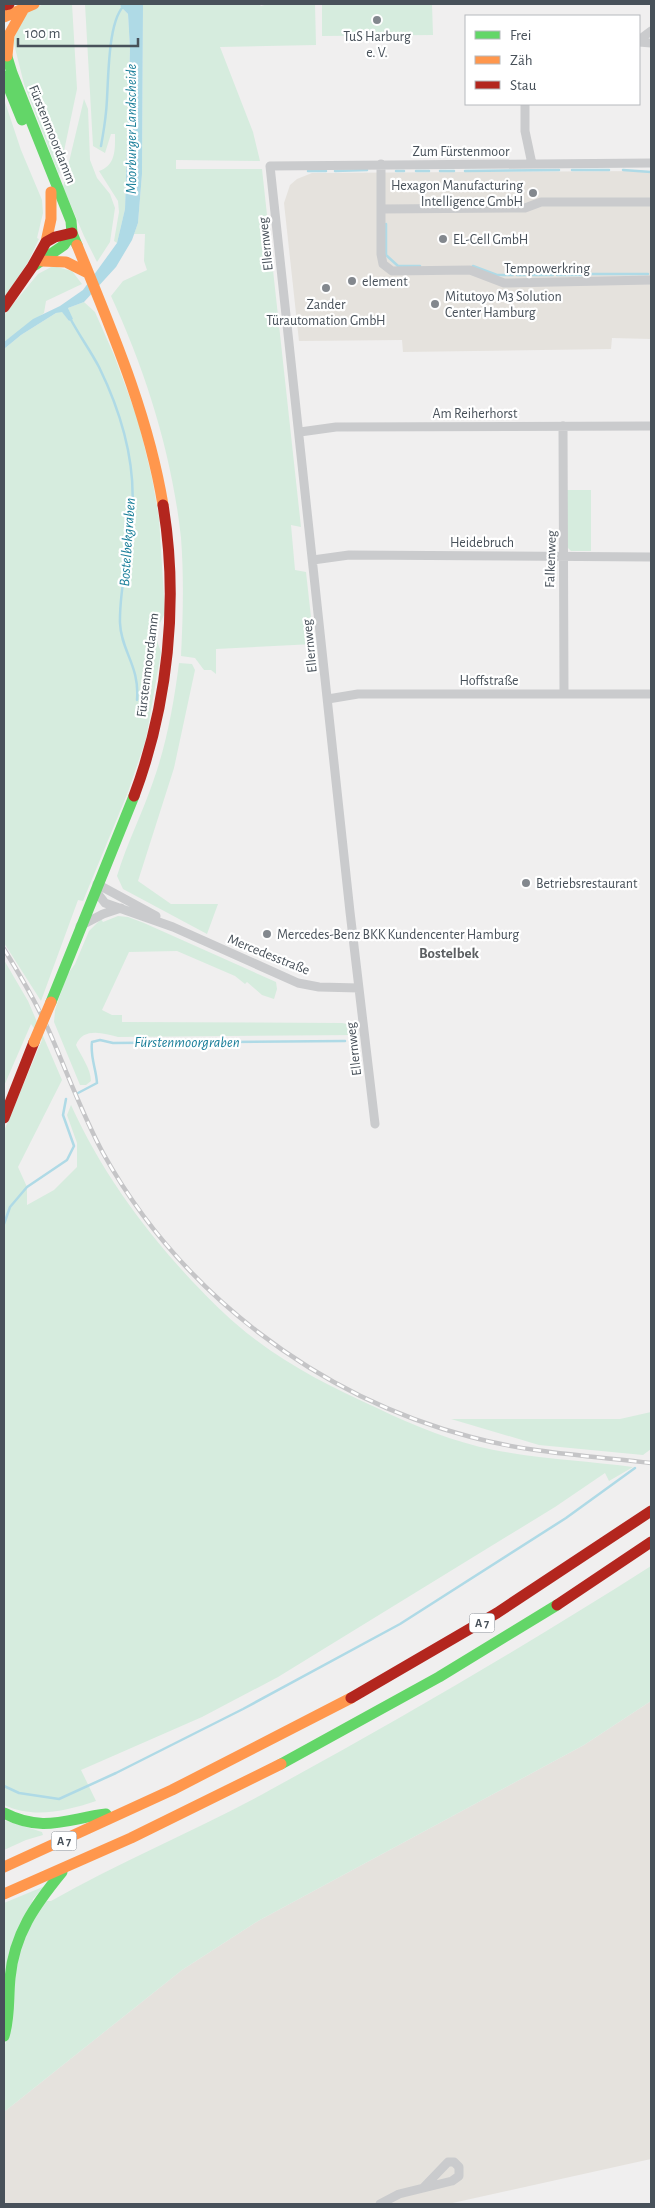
<svg xmlns="http://www.w3.org/2000/svg" width="655" height="2208" font-family="'Alegreya Sans',sans-serif">
	<rect width="100%" height="100%" fill="#f0efef"/>
	<path fill="#e5e2dd" d="M651 171V339L612 338 611 349 403 352 402 340 299 341 284 203 290 185 297 179 312 173Z
		M651 1701V2159L448 2204H4V2112L182 1970 258 1921 584 1745Z"/>
	<path fill="#d6ecde" d="M44 4H72L77 89 59 175 24 84 13 40 27 11Z
		M85 4H122L120 6 128 14 130 49 125 209 117 243 114 241 119 212 118 201 99 171C116 165 115 150 115 134H111L105 153 93 146Z
		M143 4H259L261 6 268 4H315L316 45 220 47 253 132 260 161 176 160V169H262L301 527 291 525 295 570 306 572 314 644 216 649V674L211 670H204L195 658 181 656C183 617 184 577 181 538 172 454 146 372 111 296L123 281 147 270 144 261 145 234H134L138 223 142 174Z
		M322 4H432L433 35 322 36Z
		M4 99 21 150 42 200 43 213 37 238 39 239 28 262 4 299Z
		M84 99 88 109 90 160 97 178 110 194 115 208 110 242 97 262 84 236 63 187Z
		M53 266 72 271 82 284 46 301 44 313 4 342V315L38 274Z
		M84 302 95 312 114 355 138 420 152 478 159 518 165 613 156 631V638L161 652 146 739 128 792 83 901 78 900 41 1001 4 943V349L21 335 56 313 62 311 69 321 72 319 68 308Z
		M567 490H591V551H571L567 547Z
		M179 663 192 664 195 670 174 768 138 881 171 904H218L207 934 123 889 117 876C127 843 143 812 154 779 167 742 174 702 179 663Z
		M118 916 128 917 144 923 276 982 277 989 274 999 262 995 247 982 245 984 235 976 177 951 129 952 102 1010 112 1015H122V1022L342 1023 358 1026V1035L118 1037C103 1033 83 1027 76 1045 81 1056 91 1069 91 1081L86 1085H80L54 1022 55 1010 67 975 75 964 89 931 101 919 103 922Z
		M4 960 28 1001 62 1080 18 1167 27 1187V1205L54 1190 77 1167V1143L67 1115 71 1105C101 1171 143 1228 192 1281 212 1302 233 1323 256 1340 293 1368 335 1389 377 1408 414 1426 454 1442 494 1450 540 1459 587 1461 633 1467L609 1481 605 1473 555 1507 278 1677 202 1717 81 1770 96 1801C66 1811 34 1819 4 1805V1131L42 1040 31 1024 4 1086Z
		M651 1412V1449L643 1455 539 1445 451 1419H620Z
		M651 1566V1701L584 1745 258 1921 182 1970 4 2112V2047L8 2036 15 1954 43 1901H51C122 1860 198 1830 270 1790 400 1719 527 1645 651 1566Z
		M4 1820 42 1832 43 1835 26 1840 4 1850Z
		M45 1886 33 1899 4 2004V1903Z"/>
	<path fill="#afdae6" d="M122 4H143L142 174 138 223 132 240 116 267 84 302 68 308 73 319 69 321 62 312 56 313 21 335 4 349V342L33 319 60 306 83 290 117 243 125 209 130 49 128 14 120 6Z"/>
	<g fill="none" stroke-linecap="round" stroke-linejoin="round">
		<path stroke="#afdae6" stroke-width="2.5" d="M101 146C103 135 105 123 106 112 109 88 106 18 126 4
			M572 170H609
			M623 170 651 172
			M308 171H326
			M335 171 367 170
			M396 171H404
			M416 171H429
			M440 171H454
			M465 171 559 170
			M386 224V255L398 266H420
			M473 266 497 275H513
			M589 274H648
			M517 275H553
			M557 275H585
			M70 318C79 335 90 350 99 367 121 412 136 463 132 513 130 548 119 589 120 623 121 651 140 666 137 700
			M78 1093 97 1083C96 1068 90 1057 92 1042L100 1040 113 1043 345 1041
			M4 1224 10 1207 27 1187 67 1160 74 1146 63 1115 66 1099
			M4 1786 19 1793 59 1799 116 1773 243 1709 400 1624 566 1518 635 1468"/>
		<path stroke="#cacbcd" stroke-width="9" d="M639 40 651 31
			M639 42 651 43
			M525 104V131L532 164
			M381 164V254L383 264 392 271 470 270 504 283 651 280
			M381 209 525 208 541 202H651
			M563 426 564 694
			M300 432 336 427 651 426
			M313 560 349 555 651 557
			M328 699 358 694H651
			M97 884 98 894 105 903 173 927 298 983 319 987 359 988
			M97 884 156 916
			M80 926 103 914 121 908
			M375 1124 350 912 270 166 651 163
			M380 2204 399 2194 452 2181 459 2176V2167L454 2162H448L424 2187"/>
		<path stroke="#63d668" stroke-width="11" d="M4 47 12 73 71 221 72 233 77 245
			M4 76 22 120
			M35 265 64 245 72 233
			M51 1002 134 796
			M281 1764 439 1677 557 1605
			M4 1813C43 1833 66 1819 106 1814
			M4 2036C10 2017 8 1998 10 1978 14 1934 35 1905 62 1872"/>
		<path stroke="#ff974d" stroke-width="11" d="M4 17 34 4
			M7 56 9 35 23 10
			M46 242 51 219V192
			M77 245C112 331 148 414 163 505
			M42 261 66 262 88 273
			M4 1867 172 1790 351 1698
			M4 1894 131 1838 281 1764"/>
		<path stroke="#b3261e" stroke-width="11" d="M4 5 9 4
			M4 307 32 267 46 242 55 237 72 233
			M134 796C168 705 179 601 163 505
			M4 1118 34 1042
			M557 1605 651 1542
			M351 1698 497 1613 651 1511"/>
		<defs>
			<path id="rail" d="M4 949C20 975 36 1002 49 1031 67 1072 82 1114 103 1153 180 1292 317 1397 471 1437 530 1453 591 1456 651 1463"/>
		</defs>
		<use href="#rail" stroke="#c5c5c7" stroke-width="4.5"/>
		<use href="#rail" stroke="#fff" stroke-width="2.5" stroke-dasharray="8" stroke-linecap="butt"/>
		<path stroke="#ff974d" stroke-width="11" d="M34 1042 51 1002"/>
	</g>
	<g fill="#83888e" stroke="#fff" stroke-width="2">
		<circle cx="377" cy="20" r="5"/>
		<circle cx="533" cy="193" r="5"/>
		<circle cx="443" cy="239" r="5"/>
		<circle cx="352" cy="281" r="5"/>
		<circle cx="326" cy="288" r="5"/>
		<circle cx="435" cy="304" r="5"/>
		<circle cx="526" cy="883" r="5"/>
		<circle cx="267" cy="934" r="5"/>
	</g>
	<g text-anchor="middle" stroke-width="4.5" stroke-linejoin="round" paint-order="stroke">
		<g fill="#fff" stroke="#7f858c" stroke-width="1">
			<rect x="469.5" y="1613.5" width="25" height="19" rx="4"/>
			<rect x="51.5" y="1831.5" width="25" height="19" rx="4"/>
		</g>
		<g font-size="12" font-weight="bold" fill="#48515a">
			<text x="482" y="1627">A 7</text>
			<text x="64" y="1845">A 7</text>
		</g>
		<g font-size="14" fill="#48515a" stroke="#fff" text-anchor="start">
			<text x="377" y="41" text-anchor="middle">TuS Harburg<tspan x="377" dy="16">e. V.</tspan></text>
			<text x="523" y="190" text-anchor="end">Hexagon Manufacturing<tspan x="523" dy="16">Intelligence GmbH</tspan></text>
			<text x="453" y="244">EL-Cell GmbH</text>
			<text x="362" y="286">element</text>
			<text x="445" y="301">Mitutoyo M3 Solution<tspan x="445" dy="16">Center Hamburg</tspan></text>
			<text x="326" y="309" text-anchor="middle">Zander<tspan x="326" dy="16">Türautomation GmbH</tspan></text>
			<text x="536" y="888">Betriebsrestaurant</text>
			<text x="277" y="939">Mercedes-Benz BKK Kundencenter Hamburg</text>
		</g>
		<g font-size="14" fill="#48515a" stroke="#fff">
			<text transform="translate(53 134) rotate(68)" y="5">Fürstenmoordamm</text>
			<text x="461" y="156">Zum Fürstenmoor</text>
			<text transform="translate(265 244) rotate(-96)" y="5">Ellernweg</text>
			<text x="547" y="273">Tempowerkring</text>
			<text x="475" y="418">Am Reiherhorst</text>
			<text x="482" y="547">Heidebruch</text>
			<text transform="translate(550 559) rotate(-88)" y="5">Falkenweg</text>
			<text transform="translate(309 646) rotate(-96)" y="5">Ellernweg</text>
			<text transform="translate(147 665) rotate(-83)" y="5">Fürstenmoordamm</text>
			<text x="489" y="685">Hoffstraße</text>
			<text transform="translate(269 954) rotate(22)" y="5">Mercedesstraße</text>
			<text transform="translate(353 1049) rotate(-97)" y="5">Ellernweg</text>
		</g>
		<g font-size="15" font-style="italic" fill="#1b7f9a" stroke="#fff">
			<text transform="translate(131 129) rotate(-90)" y="5">Moorburger Landscheide</text>
			<text transform="translate(127 542) rotate(-86)" y="5">Bostelbekgraben</text>
			<text x="187" y="1047">Fürstenmoorgraben</text>
		</g>
		<g font-size="15" font-weight="bold" fill="#5c5f62" stroke="#fff">
			<text x="449" y="958">Bostelbek</text>
		</g>
	</g>
	<rect width="655" height="2208" fill="none" stroke="#48515a" stroke-width="10"/>
	<rect x="465" y="15" width="175" height="90" fill="#ffffff" stroke="#b6b9bd"/>
	<rect x="475" y="31" width="25" height="8" fill="#63d668" stroke="#b6b9bd"/>
	<text x="510" y="40" font-size="15" fill="#48515a">Frei</text>
	<rect x="475" y="56" width="25" height="8" fill="#ff974d" stroke="#b6b9bd"/>
	<text x="510" y="65" font-size="15" fill="#48515a">Zäh</text>
	<rect x="475" y="81" width="25" height="8" fill="#b3261e" stroke="#b6b9bd"/>
	<text x="510" y="90" font-size="15" fill="#48515a">Stau</text>
	<path d="M18 38v8h120v-8" fill="none" stroke="#48515a" stroke-width="2.5"/>
	<text x="25" y="38" font-size="15" fill="#48515a" stroke="#ffffff" stroke-width="4" paint-order="stroke">100 m</text>
</svg>
